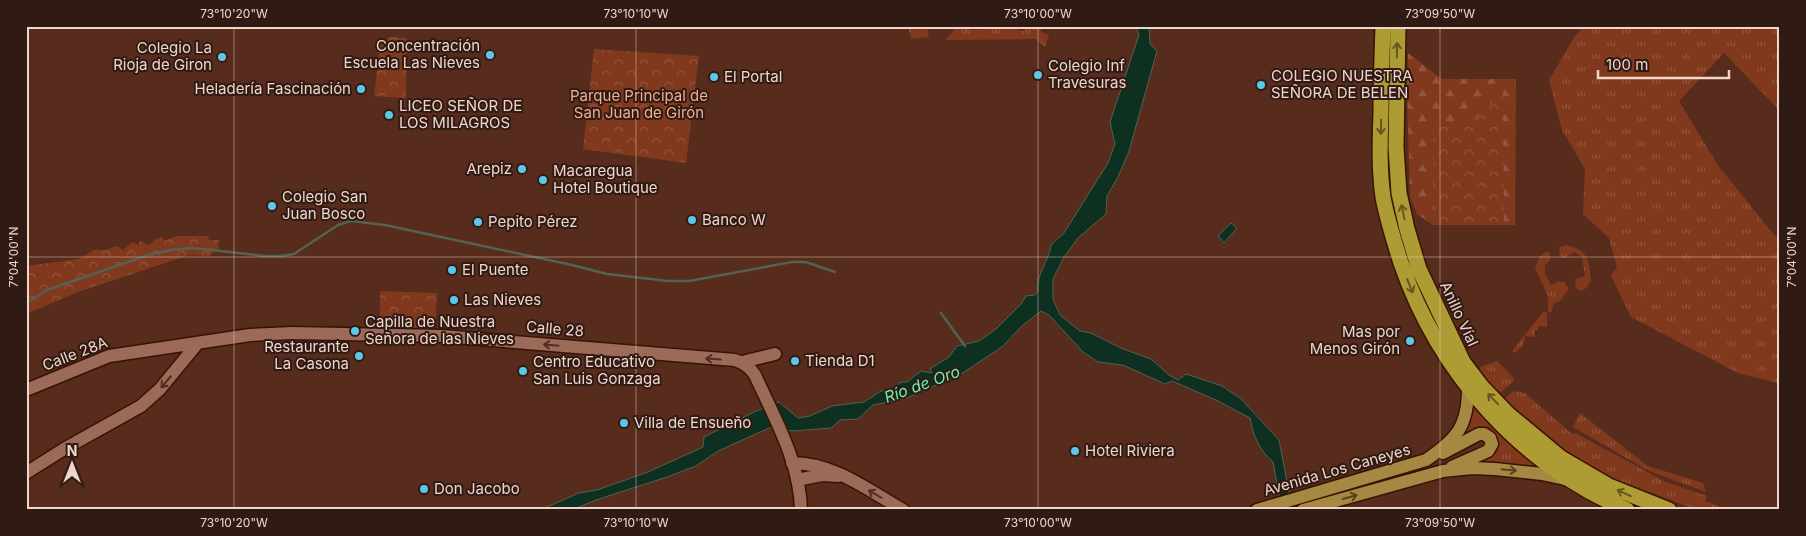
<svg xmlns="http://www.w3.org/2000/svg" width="1806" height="536" font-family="Inter,sans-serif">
	<defs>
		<pattern id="grass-tufts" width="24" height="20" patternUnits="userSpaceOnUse" patternTransform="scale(1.25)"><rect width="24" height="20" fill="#81391e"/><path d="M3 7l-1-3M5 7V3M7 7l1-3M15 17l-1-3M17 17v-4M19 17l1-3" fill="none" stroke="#93553d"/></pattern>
		<pattern id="forest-firs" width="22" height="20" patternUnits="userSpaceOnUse" patternTransform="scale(1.25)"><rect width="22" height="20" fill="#81391e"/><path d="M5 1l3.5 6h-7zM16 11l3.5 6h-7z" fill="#93553d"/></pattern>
		<pattern id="park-crowns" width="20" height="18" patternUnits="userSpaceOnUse" patternTransform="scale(1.25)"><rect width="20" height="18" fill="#81391e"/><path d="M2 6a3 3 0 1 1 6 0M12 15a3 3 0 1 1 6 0" fill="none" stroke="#93553d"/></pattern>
	</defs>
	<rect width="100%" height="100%" fill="#572c1c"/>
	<path fill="url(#grass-tufts)" d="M908 26H927L929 37 911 39Z
		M955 26H969L970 30 996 29 997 26H1010V28L1023 31C1029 28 1033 25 1040 27L1041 32 1049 35 1045 47 1036 39 945 40 953 32Z
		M1584 26H1780V111L1724 53 1679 101 1717 164 1774 235 1780 240V382L1778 383 1738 373 1631 317 1611 276 1617 267 1609 238 1583 214 1585 169 1562 130 1549 80 1575 36Z
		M1566 245C1589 250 1589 260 1591 281L1585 289 1579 291 1575 286 1576 279 1585 276 1582 257 1575 252 1563 258 1559 255 1560 247Z
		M1546 252H1549L1551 260 1545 265V274L1551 285 1559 281 1565 283 1569 289 1560 301 1554 303 1551 312H1548V296L1535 268 1540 256Z
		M1543 312 1547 313V327L1538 326V330H1535V337L1525 336 1524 343 1516 353 1512 351Z
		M1497 361 1514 378 1513 382 1501 392C1492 389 1480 378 1480 367Z
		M1514 391 1525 393 1572 434 1575 433 1666 482 1707 496 1705 501 1718 506 1722 510H1697L1599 473 1564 452 1527 423 1505 398Z
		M1473 405 1492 424 1543 468 1491 463 1460 465 1490 458 1497 453V440L1490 428 1480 426 1454 442 1470 424Z
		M1580 413 1648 466 1703 483 1706 492 1649 471 1573 427Z"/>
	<path fill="url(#forest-firs)" d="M1408 53 1442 79H1516L1515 225H1433L1417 214 1410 197 1407 92Z"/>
	<path fill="url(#park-crowns)" d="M389 37 407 38 406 98 374 96 380 46Z
		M594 49 699 56 686 163 583 149Z
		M1503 92 1504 224 1433 222V128L1471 123Z
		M176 236H208L209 240H219L218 249 209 256 189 255 78 292 26 314V266L79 259 94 250H106L117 246 123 250 133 242 138 245 140 241 148 245 156 239 163 237V240H167Z
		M380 291 437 293 435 330 380 326Z"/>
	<path fill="#0e3020" stroke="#526253" d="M1136 26H1149L1150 44 1157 51 1129 151 1118 177 1107 196 1106 214 1078 238 1064 257 1053 279V299L1060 315 1080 331 1091 333 1123 349 1151 359 1169 375 1178 380 1186 374 1222 386 1240 398 1279 440 1289 492V510H1279L1280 500 1273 462C1259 450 1253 435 1250 418L1216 400 1172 381 1165 384 1123 365 1098 362 1083 352 1049 315 1041 311 1022 326 1002 347 961 374 907 398 873 405 858 419 840 420 831 428 794 431 769 428 718 451 696 466 667 477 599 499 571 510H540L579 493 597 490 648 472 703 447 704 437 754 412 779 402 798 418 810 416 832 406 864 402 881 391 893 389 901 382H907L921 371 932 373 930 369 949 357 957 346 979 341 996 329 1021 304 1026 296 1035 295 1038 291C1036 273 1049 262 1051 245L1064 233 1108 163 1115 144 1110 122 1139 35Z
		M1231 223 1237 228 1224 243 1218 236Z"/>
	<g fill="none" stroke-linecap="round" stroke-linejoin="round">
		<path stroke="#526253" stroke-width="2.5" d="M26 303 47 290 148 255 171 250 191 248 212 250 264 256H280L294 254 338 225 351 221 385 225 572 265 607 274 668 281H689L792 262H806L835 272
			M941 313 965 346"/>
		<defs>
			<path id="minor" d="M742 362 775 354
				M26 390 109 356 250 335 292 333 442 336 735 360C744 363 750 367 755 375 774 417 800 462 801 510
				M792 463C834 463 868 490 903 510
				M26 473 64 449 141 406 160 389 197 344
				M797 480 822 475 838 476"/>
			<path id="major" d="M1443 453 1479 434H1484L1490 438 1492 444 1488 451 1452 467
				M1257 510 1426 460C1457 439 1468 426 1468 388
				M1303 510 1443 471 1472 468 1495 469 1542 474 1569 480"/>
			<path id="highway" d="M1383 26C1382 55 1381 84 1381 113 1380 141 1379 169 1383 197 1387 219 1394 241 1401 263 1439 373 1520 464 1627 510
				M1398 26 1396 147 1399 193 1407 229 1419 269 1463 362 1482 387 1508 414 1561 458 1609 486 1669 510"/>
		</defs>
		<use href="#minor" stroke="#3a1204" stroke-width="15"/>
		<use href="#major" stroke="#3a1204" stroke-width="15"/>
		<use href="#highway" stroke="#3a1204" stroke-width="18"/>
		<use href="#minor" stroke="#9b6a59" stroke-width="12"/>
		<use href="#major" stroke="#a58842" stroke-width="12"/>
		<use href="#highway" stroke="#ac9c33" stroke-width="15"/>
	</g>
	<defs><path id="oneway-shaft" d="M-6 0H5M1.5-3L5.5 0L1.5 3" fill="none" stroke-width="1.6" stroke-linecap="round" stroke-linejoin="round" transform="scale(1.25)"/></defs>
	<g stroke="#675522">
		<use href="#oneway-shaft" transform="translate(1397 50) rotate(-89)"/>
		<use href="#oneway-shaft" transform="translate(1381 127) rotate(91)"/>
		<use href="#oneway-shaft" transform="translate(1403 212) rotate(-102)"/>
		<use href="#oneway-shaft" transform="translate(1410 286) rotate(68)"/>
		<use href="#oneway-shaft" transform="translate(1493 399) rotate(-134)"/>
		<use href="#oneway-shaft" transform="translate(1624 493) rotate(-156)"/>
	</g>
	<g stroke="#4a2f25">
		<use href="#oneway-shaft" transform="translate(551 345) rotate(-175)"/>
		<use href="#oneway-shaft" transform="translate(713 359) rotate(-176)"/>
		<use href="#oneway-shaft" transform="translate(166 382) rotate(130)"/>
		<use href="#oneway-shaft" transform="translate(875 494) rotate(-150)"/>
	</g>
	<g stroke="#584124">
		<use href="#oneway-shaft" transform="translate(1509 470) rotate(5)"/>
		<use href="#oneway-shaft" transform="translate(1350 497) rotate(-16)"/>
	</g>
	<path fill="none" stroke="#f1d5cb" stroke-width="1" stroke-opacity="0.45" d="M234 26V510M636 26V510M1038 26V510M1440 26V510M26 257H1780"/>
	<g fill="#5cc7e7" stroke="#2f1b14" stroke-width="2">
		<circle cx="490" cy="55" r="5"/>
		<circle cx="222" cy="57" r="5"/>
		<circle cx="1038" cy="75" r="5"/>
		<circle cx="714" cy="77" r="5"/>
		<circle cx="1261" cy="85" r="5"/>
		<circle cx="361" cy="89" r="5"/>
		<circle cx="389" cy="115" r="5"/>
		<circle cx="522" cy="169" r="5"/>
		<circle cx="543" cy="180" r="5"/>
		<circle cx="272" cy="206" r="5"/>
		<circle cx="692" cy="220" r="5"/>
		<circle cx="478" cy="222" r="5"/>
		<circle cx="452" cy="270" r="5"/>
		<circle cx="454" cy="300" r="5"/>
		<circle cx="355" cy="331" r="5"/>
		<circle cx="1410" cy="341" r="5"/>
		<circle cx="359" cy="356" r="5"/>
		<circle cx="795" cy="361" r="5"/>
		<circle cx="523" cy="371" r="5"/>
		<circle cx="624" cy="423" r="5"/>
		<circle cx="1075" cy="451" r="5"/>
		<circle cx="424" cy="489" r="5"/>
	</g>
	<g text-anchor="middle" stroke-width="4" stroke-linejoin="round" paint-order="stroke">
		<g font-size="15" fill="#f1d5cb" stroke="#2f1b14" text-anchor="start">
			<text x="480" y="51" text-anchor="end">Concentración<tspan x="480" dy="17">Escuela Las Nieves</tspan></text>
			<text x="212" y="53" text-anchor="end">Colegio La<tspan x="212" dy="17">Rioja de Giron</tspan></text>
			<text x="1048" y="71">Colegio Inf<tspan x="1048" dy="17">Travesuras</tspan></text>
			<text x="1271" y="81">COLEGIO NUESTRA<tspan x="1271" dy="17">SEÑORA DE BELEN</tspan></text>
			<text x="724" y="82">El Portal</text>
			<text x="351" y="94" text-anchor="end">Heladería Fascinación</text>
			<text x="399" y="111">LICEO SEÑOR DE<tspan x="399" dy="17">LOS MILAGROS</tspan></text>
			<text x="512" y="174" text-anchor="end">Arepiz</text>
			<text x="553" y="176">Macaregua<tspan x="553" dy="17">Hotel Boutique</tspan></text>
			<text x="282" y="202">Colegio San<tspan x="282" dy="17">Juan Bosco</tspan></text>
			<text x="702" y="225">Banco W</text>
			<text x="488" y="227">Pepito Pérez</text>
			<text x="462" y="275">El Puente</text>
			<text x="464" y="305">Las Nieves</text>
			<text x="365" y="327">Capilla de Nuestra<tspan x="365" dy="17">Señora de las Nieves</tspan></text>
			<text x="1400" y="337" text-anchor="end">Mas por<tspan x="1400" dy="17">Menos Girón</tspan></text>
			<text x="349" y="352" text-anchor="end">Restaurante<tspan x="349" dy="17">La Casona</tspan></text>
			<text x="805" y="366">Tienda D1</text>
			<text x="533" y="367">Centro Educativo<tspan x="533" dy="17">San Luis Gonzaga</tspan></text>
			<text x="634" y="428">Villa de Ensueño</text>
			<text x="1085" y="456">Hotel Riviera</text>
			<text x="434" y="494">Don Jacobo</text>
		</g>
		<g font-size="15" fill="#f3ad93" stroke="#2f1b14">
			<text x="639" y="101">Parque Principal de<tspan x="639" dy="17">San Juan de Girón</tspan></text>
		</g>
		<g font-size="15" fill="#f1d5cb" stroke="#2f1b14">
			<text transform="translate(1459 314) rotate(65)" y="5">Anillo Víal</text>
			<text transform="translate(555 329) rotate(5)" y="5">Calle 28</text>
			<text transform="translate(75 354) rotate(-21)" y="5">Calle 28A</text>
			<text transform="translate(1337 470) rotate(-16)" y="5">Avenida Los Caneyes</text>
		</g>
		<g font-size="16" font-style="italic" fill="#67f0b0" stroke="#2f1b14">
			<text transform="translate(922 384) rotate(-20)" y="6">Río de Oro</text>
		</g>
	</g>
	<rect width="1806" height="536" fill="none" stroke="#2f1b14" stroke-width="55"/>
	<g transform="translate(72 464)" stroke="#2f1b14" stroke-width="4" paint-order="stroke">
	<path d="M0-4L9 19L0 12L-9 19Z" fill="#f1d5cb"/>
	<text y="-8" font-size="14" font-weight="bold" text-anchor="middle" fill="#f1d5cb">N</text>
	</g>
	<path d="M1598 70v8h131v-8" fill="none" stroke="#f1d5cb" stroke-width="2.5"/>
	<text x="1606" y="70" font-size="15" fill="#f1d5cb" stroke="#2f1b14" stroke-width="4" paint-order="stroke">100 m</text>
	<rect x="28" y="28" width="1750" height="480" fill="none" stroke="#f1d5cb" stroke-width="2"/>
	<g font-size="12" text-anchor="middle" fill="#f1d5cb">
		<text x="234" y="18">73°10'20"W</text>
		<text x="636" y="18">73°10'10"W</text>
		<text x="1038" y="18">73°10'00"W</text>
		<text x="1440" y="18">73°09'50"W</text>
		<text transform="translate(14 257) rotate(-90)" y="4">7°04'00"N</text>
		<text transform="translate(1792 257) rotate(-90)" y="4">7°04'00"N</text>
		<text x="234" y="527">73°10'20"W</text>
		<text x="636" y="527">73°10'10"W</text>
		<text x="1038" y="527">73°10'00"W</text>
		<text x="1440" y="527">73°09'50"W</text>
	</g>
</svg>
